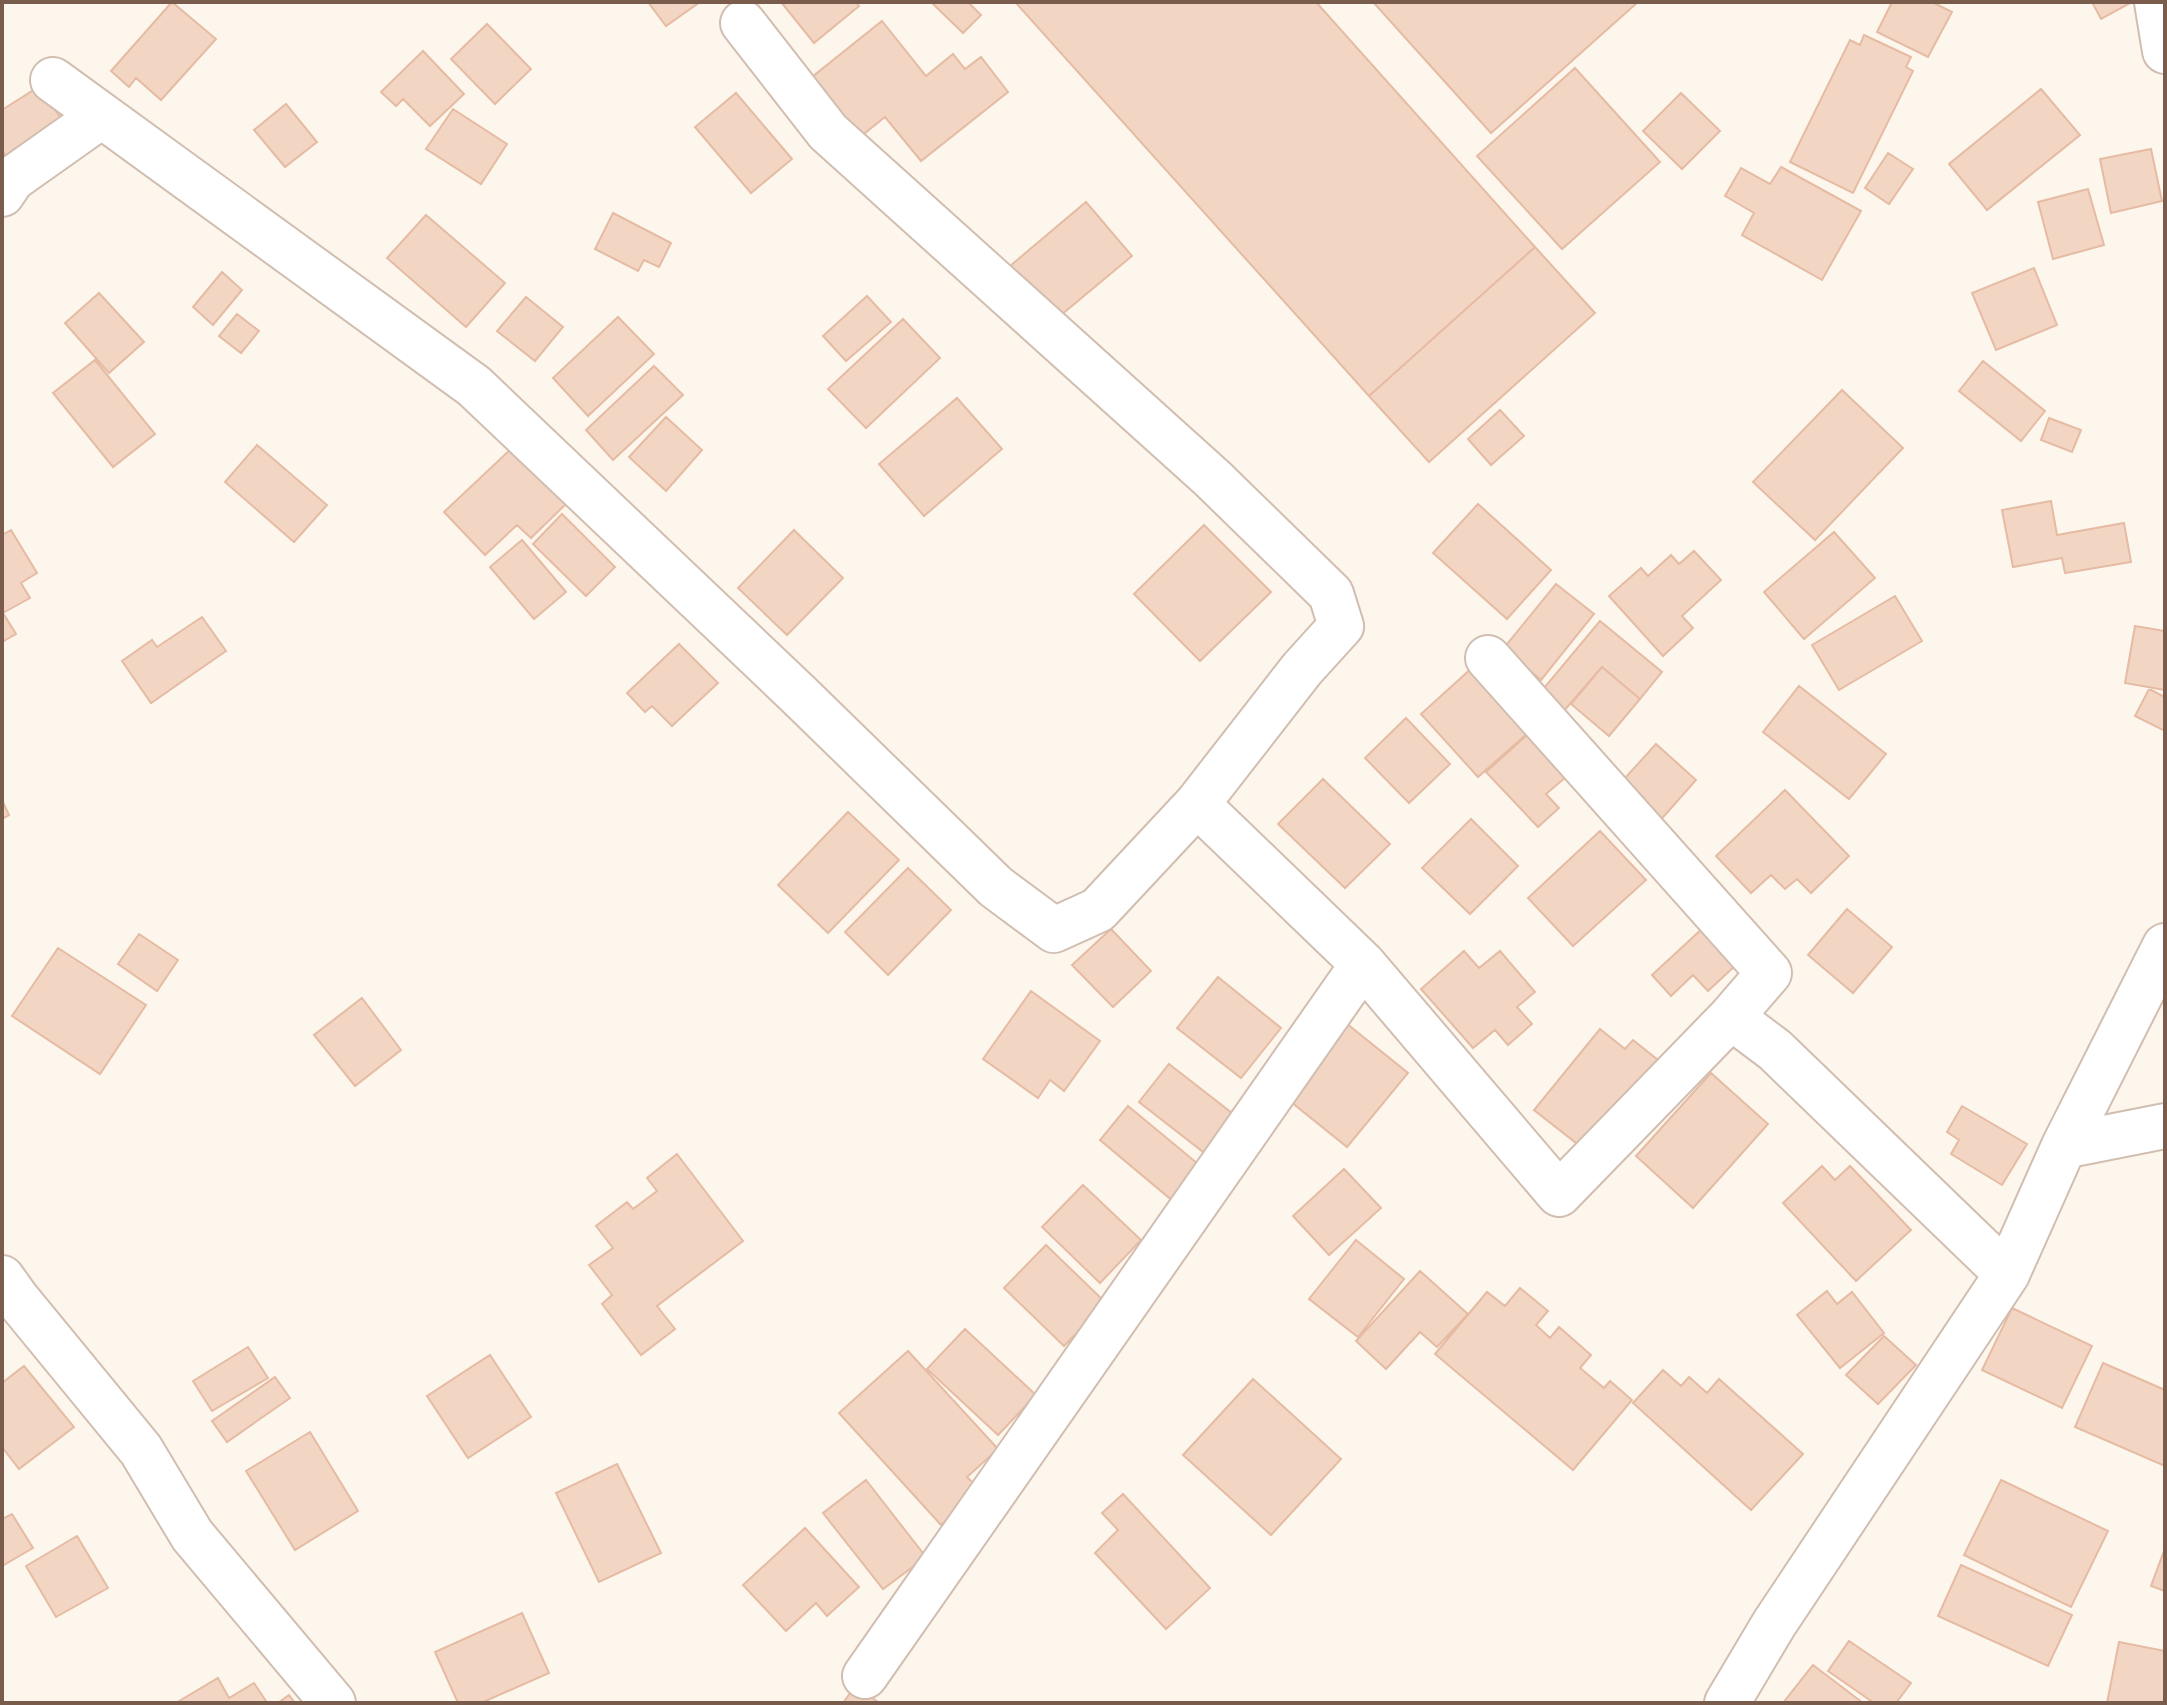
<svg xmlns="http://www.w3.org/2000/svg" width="2167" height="1705" font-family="'DejaVu Sans',sans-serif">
	<rect width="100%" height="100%" fill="#fdf6ec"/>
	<path fill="#f3d5c3" stroke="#e6bba3" stroke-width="2" d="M172 2 216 39 161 100 136 78 129 87 111 71Z
		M648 2H700L666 26Z
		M781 2H856L859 6 814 43Z
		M931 2H968L981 15 963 33Z
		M1015 2H1316L1535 247 1369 396Z
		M1373 2H1638L1491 133Z
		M1892 2H1932L1952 12 1928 57 1877 32Z
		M2092 2H2132L2101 19Z
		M882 21 926 76 953 54 965 69 981 57 1008 92 921 161 885 117 860 137 812 77Z
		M487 24 531 69 495 104 451 59Z
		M1864 35 1911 57 1906 67 1913 71 1853 193 1790 162 1850 40 1860 45Z
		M423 51 464 94 430 126 403 99 396 106 381 92Z
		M1575 68 1660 162 1562 249 1477 156Z
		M40 86 67 128 10 162 2 150V110Z
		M2041 89 2080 135 1987 210 1949 164Z
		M736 93 792 159 751 193 695 127Z
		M1681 93 1720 131 1682 169 1643 131Z
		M286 104 317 142 285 167 254 130Z
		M453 109 507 144 481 184 426 149Z
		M2151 149 2162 201 2111 213 2100 159Z
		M1888 153 1913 169 1889 204 1865 188Z
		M1781 167 1861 211 1822 280 1742 235 1754 213 1725 196 1741 168 1770 184Z
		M2088 189 2104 245 2053 259 2038 202Z
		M1086 202 1132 256 1055 320 1010 266Z
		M613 213 671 243 659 267 644 260 638 271 595 249Z
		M426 215 505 283 466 327 387 258Z
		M1535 247 1595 313 1429 462 1369 396Z
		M2034 268 2057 325 1996 350 1972 293Z
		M222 272 242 290 213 325 193 307Z
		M99 293 144 342 109 373 65 323Z
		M867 296 891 322 846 361 823 336Z
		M526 297 563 327 535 361 497 331Z
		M237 314 259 331 241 353 219 336Z
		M618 317 654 354 588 416 553 378Z
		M903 319 940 358 866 428 828 389Z
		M95 360 155 434 113 467 53 393Z
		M1983 361 2045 411 2021 441 1959 391Z
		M654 366 683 395 613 460 586 430Z
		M1842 390 1903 448 1815 540 1753 482Z
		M957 398 1002 449 924 516 879 464Z
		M1500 410 1524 436 1491 465 1468 439Z
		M666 417 702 450 666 491 629 457Z
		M2049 418 2081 430 2072 452 2041 440Z
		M257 445 327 505 294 542 225 482Z
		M514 446 568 502 531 538 517 525 485 555 444 512Z
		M2051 501 2057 535 2124 523 2131 562 2065 573 2062 558 2013 567 2002 510Z
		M1478 504 1551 570 1507 619 1433 553Z
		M562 514 615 567 586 596 533 544Z
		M1204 525 1271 592 1200 661 1134 594Z
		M11 530 37 573 21 583 30 598 3 613 16 634 2 642V535Z
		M794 530 843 578 787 635 738 588Z
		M1834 532 1875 578 1804 639 1764 592Z
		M522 540 566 592 534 619 490 567Z
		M1694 551 1721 580 1682 616 1693 628 1663 656 1609 596 1641 568 1648 576 1671 555 1679 564Z
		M1556 584 1594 614 1541 680 1503 649Z
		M1895 596 1922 641 1839 690 1812 645Z
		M202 617 226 651 151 703 122 661 152 640 157 647Z
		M1600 621 1662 672 1640 699 1602 667 1562 713 1539 694Z
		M2135 626 2165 631V690L2125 683Z
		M679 644 718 683 672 726 652 706 645 712 627 693Z
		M1473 667 1530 731 1478 777 1421 714Z
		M1602 667 1640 699 1609 736 1571 704Z
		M1799 686 1886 754 1849 799 1763 732Z
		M2149 689 2165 697V731L2135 716Z
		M1406 718 1450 764 1409 803 1365 758Z
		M1527 735 1566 777 1546 794 1559 808 1538 827 1486 772Z
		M1656 744 1696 780 1657 824 1616 788Z
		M1323 779 1390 844 1345 888 1278 824Z
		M1785 790 1849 856 1811 893 1797 879 1785 889 1771 875 1751 893 1716 856Z
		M2 800 9 815 2 819Z
		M848 812 899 860 828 933 778 885Z
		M1471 819 1518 866 1470 914 1422 868Z
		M1600 831 1646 880 1573 946 1528 898Z
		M908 868 951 910 888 975 845 932Z
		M1847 909 1892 947 1853 993 1808 955Z
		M1704 927 1737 964 1708 991 1693 975 1671 996 1652 975Z
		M1111 929 1151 971 1113 1007 1072 965Z
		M139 934 178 960 157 991 118 964Z
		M58 948 146 1005 100 1074 12 1016Z
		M1464 951 1479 968 1500 951 1535 992 1517 1007 1532 1024 1508 1045 1495 1030 1473 1048 1421 989Z
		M1218 977 1281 1028 1241 1078 1177 1028Z
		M1031 991 1100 1041 1064 1091 1050 1080 1038 1098 983 1059Z
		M362 998 401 1050 355 1086 314 1035Z
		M1341 1019 1408 1073 1347 1147 1280 1093Z
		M1600 1029 1625 1049 1633 1040 1658 1060 1585 1150 1534 1110Z
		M1169 1064 1237 1117 1207 1155 1139 1102Z
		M1711 1073 1768 1124 1693 1208 1636 1156Z
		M1128 1106 1209 1173 1180 1207 1100 1140Z
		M1962 1106 2027 1144 2002 1185 1951 1154 1959 1140 1947 1132Z
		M677 1154 743 1241 657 1306 675 1329 641 1355 602 1304 612 1295 589 1265 613 1248 596 1226 627 1202 633 1209 657 1191 647 1178Z
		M1822 1166 1835 1180 1850 1166 1911 1230 1856 1281 1783 1203Z
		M1344 1169 1381 1208 1329 1255 1293 1216Z
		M1083 1185 1141 1240 1100 1283 1042 1227Z
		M1356 1240 1404 1279 1358 1337 1309 1299Z
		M1046 1245 1106 1303 1064 1346 1004 1288Z
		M1420 1271 1468 1314 1437 1347 1420 1332 1386 1369 1356 1341Z
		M1520 1288 1548 1311 1536 1325 1550 1338 1559 1327 1591 1355 1580 1368 1604 1388 1610 1381 1632 1400 1573 1470 1435 1354 1487 1292 1505 1306Z
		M1827 1291 1837 1304 1852 1292 1884 1333 1840 1368 1797 1315Z
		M2012 1308 2092 1346 2062 1408 1982 1370Z
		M965 1329 1036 1395 998 1435 927 1369Z
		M1884 1336 1916 1365 1878 1404 1846 1375Z
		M248 1347 268 1378 212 1411 193 1381Z
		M908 1351 998 1449 967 1477 980 1490 941 1525 839 1413Z
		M490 1355 531 1417 468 1458 427 1396Z
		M2103 1363 2165 1390V1466L2075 1427Z
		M24 1366 74 1427 19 1469 2 1447V1383Z
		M1663 1370 1681 1386 1689 1377 1707 1393 1719 1379 1803 1454 1751 1510 1633 1403Z
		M275 1377 290 1398 227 1442 212 1421Z
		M1253 1379 1341 1459 1271 1535 1183 1455Z
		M310 1432 358 1511 295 1550 246 1471Z
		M617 1464 661 1553 599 1582 556 1493Z
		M866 1480 926 1557 883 1589 823 1513Z
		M2001 1480 2108 1531 2071 1607 1964 1555Z
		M1123 1494 1210 1588 1166 1629 1095 1553 1118 1530 1102 1513Z
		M12 1514 33 1548 2 1566V1519Z
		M805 1528 859 1587 827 1616 816 1603 786 1631 743 1585Z
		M77 1536 108 1588 56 1617 26 1566Z
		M2165 1548V1591L2151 1586Z
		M1961 1565 2072 1615 2048 1666 1938 1616Z
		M522 1613 549 1673 481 1703H458L435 1652Z
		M1849 1641 1911 1683 1896 1703H1874L1828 1671Z
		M2119 1642 2165 1651V1703H2107Z
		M1813 1665 1863 1703H1783Z
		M218 1678 229 1698 254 1683 266 1701 263 1703H176Z
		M856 1685 879 1703H843Z
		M289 1695 295 1703H278Z"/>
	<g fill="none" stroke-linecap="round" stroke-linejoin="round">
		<defs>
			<path id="minor" d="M2157 2 2165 51
				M53 80 474 386 799 695 996 887 1054 930 1098 910 1197 804 1302 669 1341 626 1331 594 1212 478 828 132 743 23
				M2 194 12 179 101 116
				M1488 658 1769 973 1731 1017
				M1363 964 1559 1194 1731 1017 1775 1050 2007 1274
				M2064 1146 2165 1126
				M2 1278 17 1299 141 1450 192 1535 333 1703
				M865 1676 1363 964 1197 804
				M1727 1703 1774 1624 2007 1274 2064 1146 2165 946"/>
		</defs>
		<use href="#minor" stroke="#d1beb0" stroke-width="48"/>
		<use href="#minor" stroke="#fff" stroke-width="44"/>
	</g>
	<rect width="2167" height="1705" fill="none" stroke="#7a5c4d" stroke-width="8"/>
</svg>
